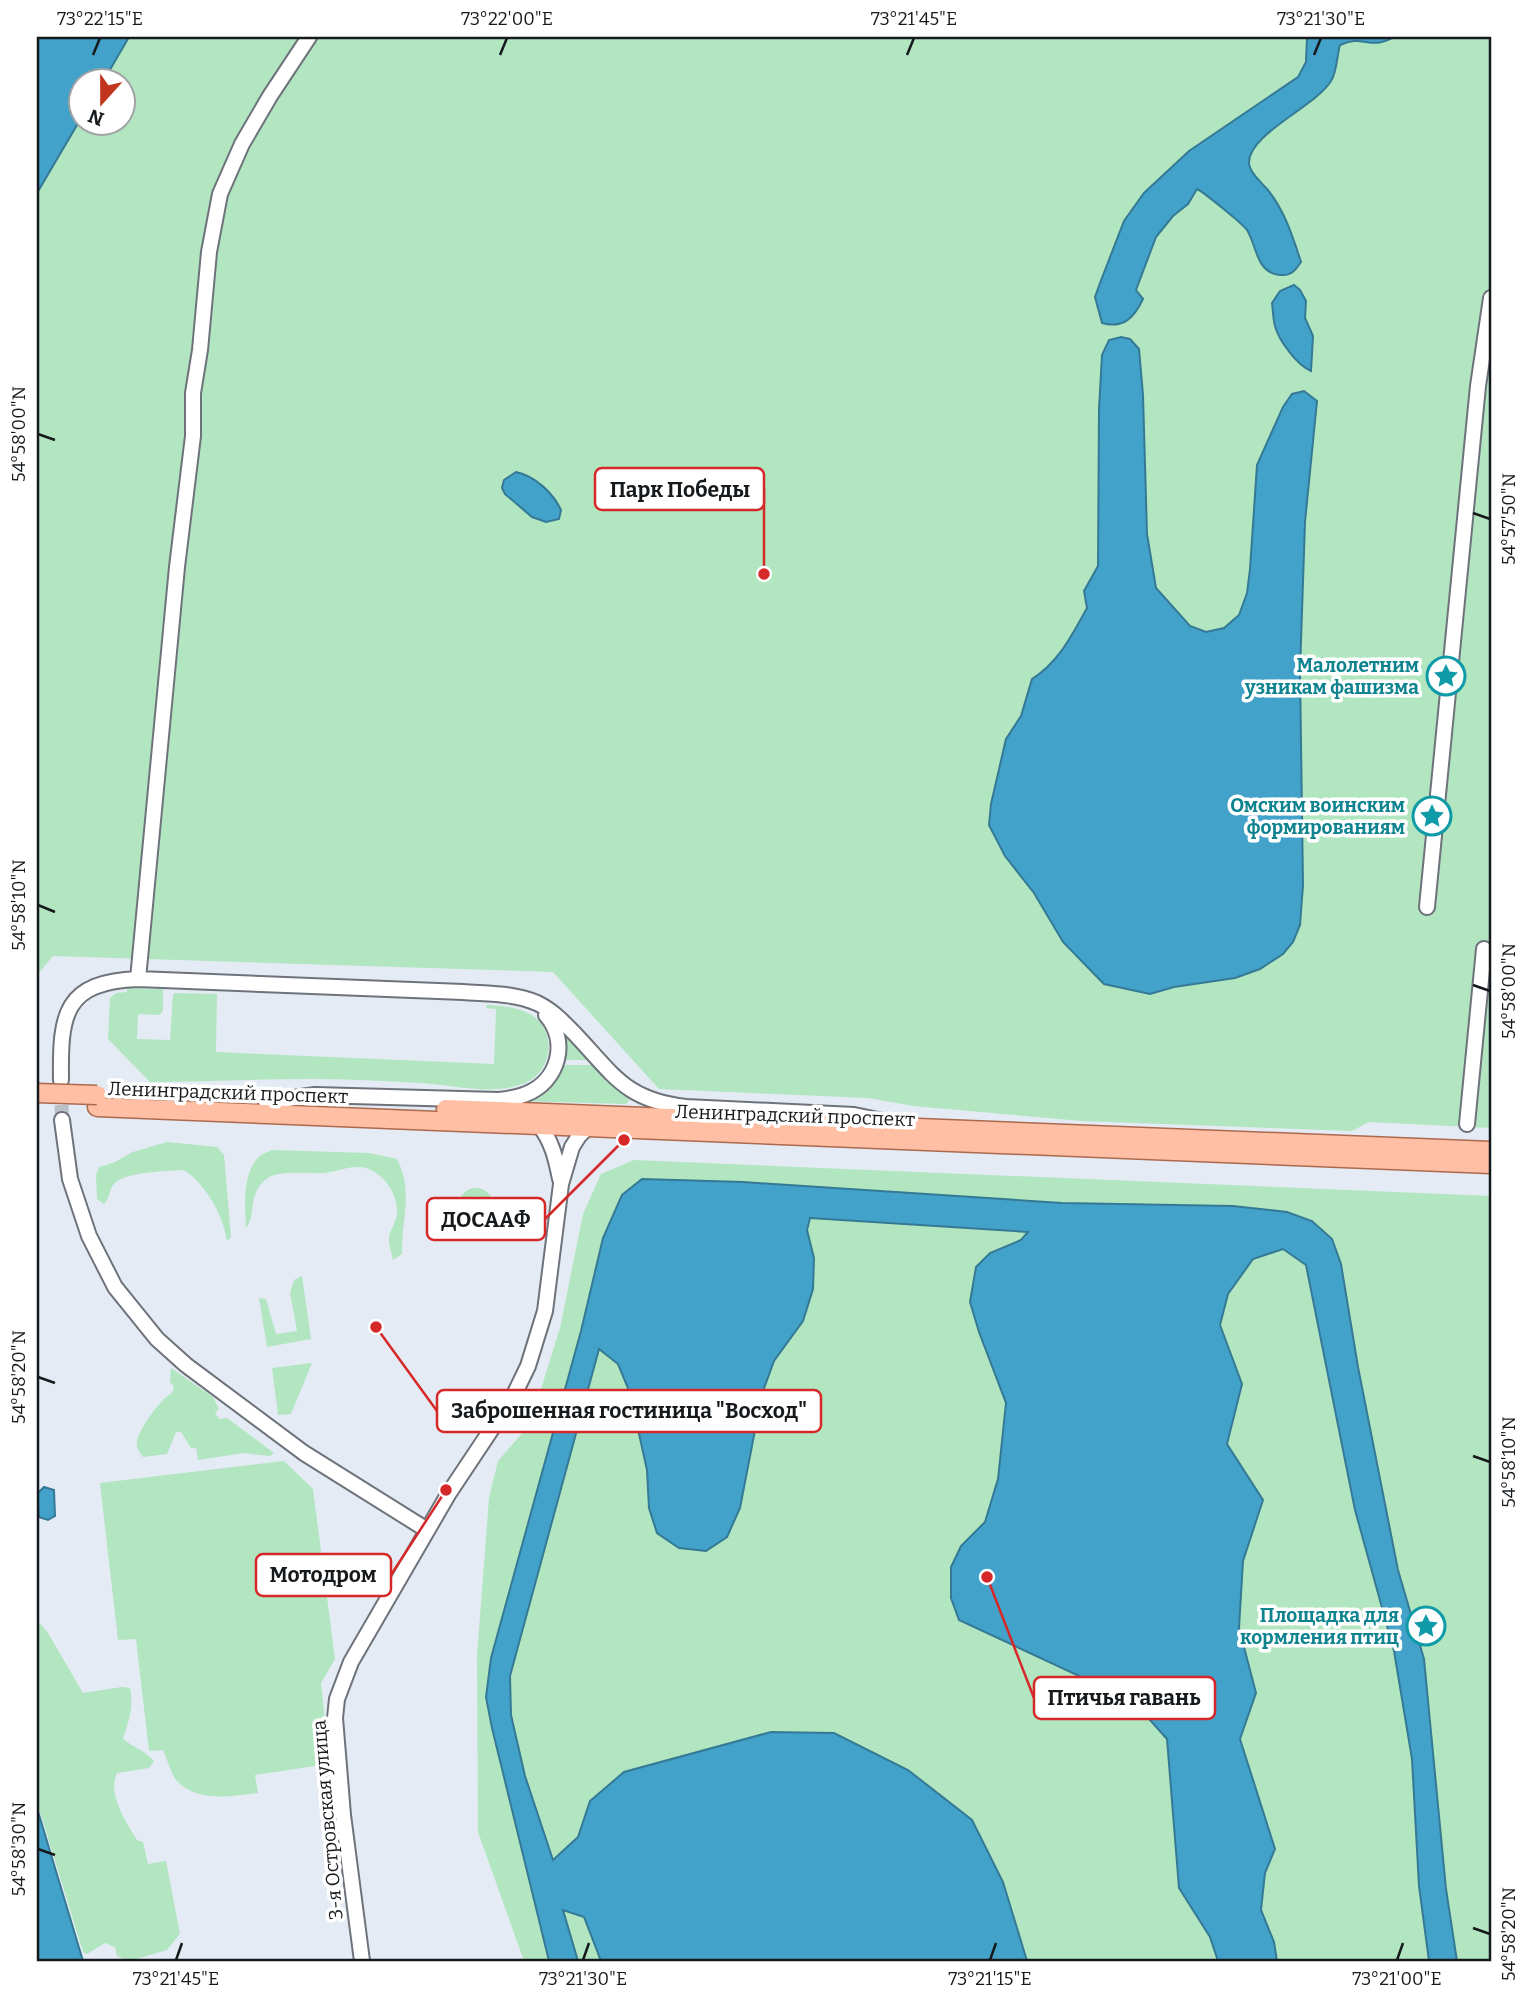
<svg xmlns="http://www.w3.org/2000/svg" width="1528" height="1998" font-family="Bitter,serif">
	<rect width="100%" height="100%" fill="#e4ebf4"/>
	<path fill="#b1e6c0" d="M127 37H1491V1128L1369 1122 1352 1131 1082 1121 913 1106 868 1098 659 1089 553 972 53 956 37 975V193L80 120V122H122V80H104Z
		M127 988 163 989V1011L159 1015 138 1014 137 1039 170 1040 173 995 175 993 217 994 216 1052 494 1064 496 1009 486 1008 487 1005C503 1006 520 1007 533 1016 557 1032 552 1070 527 1082 495 1097 455 1085 421 1083 384 1081 347 1079 309 1079 256 1079 203 1082 150 1082L108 1039 110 998 116 993 127 992Z
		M559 1026 592 1060H563Z
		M561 1065H597L628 1096 629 1101 626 1104 517 1101Z
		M167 1142 217 1147 224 1155 231 1237 227 1241C223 1214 206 1185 184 1170 167 1171 130 1172 117 1181 108 1188 111 1197 104 1204L97 1199 96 1175 99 1167 113 1163 133 1152Z
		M272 1150 369 1153 397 1159C414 1192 401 1220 402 1254L393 1260C392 1254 389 1246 389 1239 389 1231 396 1223 397 1214 399 1193 381 1169 360 1167 348 1166 335 1172 323 1173 308 1174 276 1169 265 1180 247 1196 256 1217 246 1228 245 1207 242 1174 258 1158 261 1154 268 1152 272 1150Z
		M634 1160 1491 1196V1961H524L478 1832 477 1656 489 1498 498 1461 525 1430 540 1392 560 1328 583 1214 601 1174Z
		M459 1205a17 17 0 1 1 34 0a17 17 0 1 1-34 0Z
		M302 1276 311 1339 267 1347 259 1298 266 1299 276 1334 297 1331 290 1293 294 1280Z
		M312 1363 291 1414 278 1415 272 1368Z
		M171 1368 213 1397 219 1409 215 1413 219 1419 227 1418 274 1453 270 1456 244 1453 198 1460 196 1448H191L181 1432H176L167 1454 143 1457C139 1452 136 1447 137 1441 139 1429 161 1398 172 1393L174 1386 170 1382Z
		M284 1461 313 1489 335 1659 321 1683 326 1730 315 1766 255 1775 258 1793C232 1796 198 1803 177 1781 171 1774 167 1759 163 1750L149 1751 136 1639 118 1640 100 1483Z
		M37 1620 48 1633 83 1693 122 1687 130 1688C134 1705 129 1722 123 1738 129 1746 144 1749 154 1761L149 1768 117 1773C107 1794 126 1822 137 1840L143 1842 148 1864 166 1861 180 1934 167 1950 129 1961 117 1956 115 1947 105 1943 87 1954 83 1952 37 1802Z"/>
	<path fill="#42a2c9" stroke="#357995" stroke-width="2" d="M37 37H129L104 80H80V120L37 193Z
		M1307 37H1394C1370 51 1363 34 1340 45 1337 55 1337 72 1331 81 1315 107 1248 134 1249 163 1250 173 1261 182 1267 189 1284 209 1293 237 1301 262 1295 271 1291 276 1280 275 1256 273 1257 246 1247 230 1243 224 1202 191 1197 189L1188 204 1173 216 1156 237 1136 290 1143 299C1134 318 1123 329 1102 323L1095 297 1100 283 1124 221 1144 193 1189 151 1298 77 1306 62Z
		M1294 285 1300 290 1306 301 1305 318 1313 336 1311 371C1297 365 1279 341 1275 326 1273 319 1273 310 1272 303L1280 291Z
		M1121 337 1130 339 1139 349 1143 395 1147 534 1156 588 1190 626 1206 632 1224 628 1239 615 1247 593 1250 569 1257 465 1283 407 1292 394 1304 391 1317 401 1305 522 1300 671 1303 885 1300 925 1293 942 1283 954 1260 969 1235 978 1174 987 1150 994 1104 984 1063 942 1034 893 1005 856 989 825 991 804 1006 739 1021 716 1032 679C1059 662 1072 635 1087 608L1084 591 1098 566 1099 409 1102 355 1109 340Z
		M516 472C535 476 553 493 561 510L559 519 546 522 532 517 505 494 502 488 504 480Z
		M642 1179 743 1182 1062 1203 1233 1206 1287 1212 1312 1221 1332 1239 1341 1264 1358 1367 1398 1570 1424 1659 1446 1889 1457 1961H1429L1419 1886 1412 1759 1394 1651 1355 1510 1306 1265 1283 1249 1253 1259 1228 1294 1220 1325 1242 1384 1227 1444 1263 1500 1243 1561 1239 1628 1256 1693 1240 1739 1275 1849 1265 1873 1261 1910 1274 1942 1277 1961H1218L1210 1937 1179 1888 1167 1739 1133 1701 959 1620 951 1598V1567L961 1546 985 1522 998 1479 1006 1403 979 1332 970 1302 976 1267 990 1253 1021 1240 1028 1232 810 1218 807 1230 814 1258 813 1289 803 1321 774 1361 762 1394 740 1508 727 1537 706 1551 679 1548 657 1533 649 1508 647 1470 630 1393 618 1364 599 1349 510 1676 511 1715 525 1776 553 1860 578 1837 590 1801 624 1772 771 1732 834 1733 908 1770 972 1820 1003 1882 1027 1961H601L584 1917 563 1910 578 1961H549L492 1728 486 1697 491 1658 581 1331 603 1238 622 1195Z
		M44 1487 54 1490 55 1516 48 1520 39 1517 37 1494Z
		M37 1808 83 1961H37Z"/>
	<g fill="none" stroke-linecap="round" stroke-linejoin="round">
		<path stroke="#bbc1c9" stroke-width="14" stroke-dasharray="14 7" stroke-linecap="butt" d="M61 1084 62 1120"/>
		<defs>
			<path id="minor" d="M1427 907 1478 386 1491 298
				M138 979 177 567 193 436V393L200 350 209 252 220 194 242 144 270 96 309 37
				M61 1080C60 1014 64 982 138 979L463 992C488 994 514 993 537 1003 552 1010 563 1022 574 1033 614 1075 625 1100 686 1107L854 1115 883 1121
				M266 1102 315 1095 498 1100C507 1099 517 1098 526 1094 559 1081 569 1041 546 1015
				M62 1120 70 1179 89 1236 115 1287 157 1339 186 1365 304 1453 427 1530
				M1467 1124 1484 949
				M539 1125C552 1141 556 1159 560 1179
				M362 1961 343 1815 335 1718 337 1699 351 1662 449 1493 513 1397 528 1366 545 1311 561 1184 572 1147 579 1136 588 1127"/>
			<path id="major" d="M97 1107 1491 1164
				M446 1109 1491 1151"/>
		</defs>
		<use href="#minor" stroke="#6e737b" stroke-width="18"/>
		<use href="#major" stroke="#ac694e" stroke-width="21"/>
		<use href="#minor" stroke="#fff" stroke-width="14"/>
		<use href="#major" stroke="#febfa4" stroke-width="18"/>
		<defs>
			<path id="major-bridge" d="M37 1093 97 1095"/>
		</defs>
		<use href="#major-bridge" stroke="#ac694e" stroke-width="21" stroke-linecap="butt"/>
		<use href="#major-bridge" stroke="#febfa4" stroke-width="18"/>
	</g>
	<path fill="none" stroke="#171a1d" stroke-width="2.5" d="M93 55 100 38M500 55 507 38M907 55 914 38M1314 55 1321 38M38 434 55 440M1473 513 1490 519M38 905 55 912M1473 985 1490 991M38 1377 55 1383M1473 1456 1490 1462M38 1849 55 1855M1473 1928 1490 1934M176 1960 182 1943M583 1960 589 1943M990 1960 996 1943M1397 1960 1403 1943"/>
	<defs>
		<symbol id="sight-ring" viewBox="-11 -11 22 22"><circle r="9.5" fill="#fff" stroke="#0f9aa8" stroke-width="1.5"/><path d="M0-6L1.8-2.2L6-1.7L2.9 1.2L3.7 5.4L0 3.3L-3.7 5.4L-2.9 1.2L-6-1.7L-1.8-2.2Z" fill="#0f9aa8"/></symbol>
	</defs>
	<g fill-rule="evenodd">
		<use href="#sight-ring" x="1424" y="654" width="44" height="44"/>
		<use href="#sight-ring" x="1410" y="794" width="44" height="44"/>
		<use href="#sight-ring" x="1404" y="1604" width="44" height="44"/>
	</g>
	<g text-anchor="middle" stroke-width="7" stroke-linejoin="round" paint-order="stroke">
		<g font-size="19" font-weight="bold" fill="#0d838f" stroke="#fff" text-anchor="end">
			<text x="1419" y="672">Малолетним<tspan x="1419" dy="22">узникам фашизма</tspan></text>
			<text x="1405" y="812">Омским воинским<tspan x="1405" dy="22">формированиям</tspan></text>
			<text x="1399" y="1622">Площадка для<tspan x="1399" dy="22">кормления птиц</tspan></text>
		</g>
		<g font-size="19" fill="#171a1d" stroke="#fff">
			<text transform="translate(228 1092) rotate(2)" y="7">Ленинградский проспект</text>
			<text transform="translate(795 1115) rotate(2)" y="7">Ленинградский проспект</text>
			<text transform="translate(327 1820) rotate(-95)" y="7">3-я Островская улица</text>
		</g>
	</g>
	<path fill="none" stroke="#d62828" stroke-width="2.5" d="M764 574L764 489M624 1140L545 1219M376 1327L437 1411M446 1490L391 1575M987 1577L1034 1698"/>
	<g fill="#d62828" stroke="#fff" stroke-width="2.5">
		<circle cx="764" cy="574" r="7"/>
		<circle cx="624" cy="1140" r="7"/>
		<circle cx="376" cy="1327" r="7"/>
		<circle cx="446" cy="1490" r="7"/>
		<circle cx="987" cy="1577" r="7"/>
	</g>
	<g fill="#fff" stroke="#d62828" stroke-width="2.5">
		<rect x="595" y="468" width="169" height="42" rx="7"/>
		<rect x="427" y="1198" width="118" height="42" rx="7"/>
		<rect x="437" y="1390" width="384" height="42" rx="7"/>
		<rect x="256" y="1554" width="135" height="42" rx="7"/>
		<rect x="1034" y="1677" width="181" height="42" rx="7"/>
	</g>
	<g font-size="21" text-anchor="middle" font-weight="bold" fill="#171a1d">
		<text x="680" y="497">Парк Победы</text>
		<text x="486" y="1227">ДОСААФ</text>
		<text x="629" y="1418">Заброшенная гостиница "Восход"</text>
		<text x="323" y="1582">Мотодром</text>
		<text x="1124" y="1705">Птичья гавань</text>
	</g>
	<rect width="1528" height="1998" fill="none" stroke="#ffffff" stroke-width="77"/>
	<g transform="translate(102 102) rotate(201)"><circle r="33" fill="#ffffff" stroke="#a2a3a5" stroke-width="2"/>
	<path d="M0-5L12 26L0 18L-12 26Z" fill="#c0351b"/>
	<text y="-10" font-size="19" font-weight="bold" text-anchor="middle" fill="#171a1d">N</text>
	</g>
	<rect x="38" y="38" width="1452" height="1922" fill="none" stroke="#171a1d" stroke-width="2.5"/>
	<g font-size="18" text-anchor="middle" fill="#171a1d">
		<text x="100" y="25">73°22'15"E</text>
		<text x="507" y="25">73°22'00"E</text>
		<text x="914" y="25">73°21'45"E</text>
		<text x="1321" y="25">73°21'30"E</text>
		<text transform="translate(19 434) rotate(-90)" y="6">54°58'00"N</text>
		<text transform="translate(1509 519) rotate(-90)" y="6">54°57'50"N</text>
		<text transform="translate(19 905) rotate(-90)" y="6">54°58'10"N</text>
		<text transform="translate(1509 991) rotate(-90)" y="6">54°58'00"N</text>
		<text transform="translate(19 1377) rotate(-90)" y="6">54°58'20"N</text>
		<text transform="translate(1509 1462) rotate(-90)" y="6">54°58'10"N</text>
		<text transform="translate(19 1849) rotate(-90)" y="6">54°58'30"N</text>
		<text transform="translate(1509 1934) rotate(-90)" y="6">54°58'20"N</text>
		<text x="176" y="1985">73°21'45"E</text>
		<text x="583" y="1985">73°21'30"E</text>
		<text x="990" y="1985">73°21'15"E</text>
		<text x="1397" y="1985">73°21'00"E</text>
	</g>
</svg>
